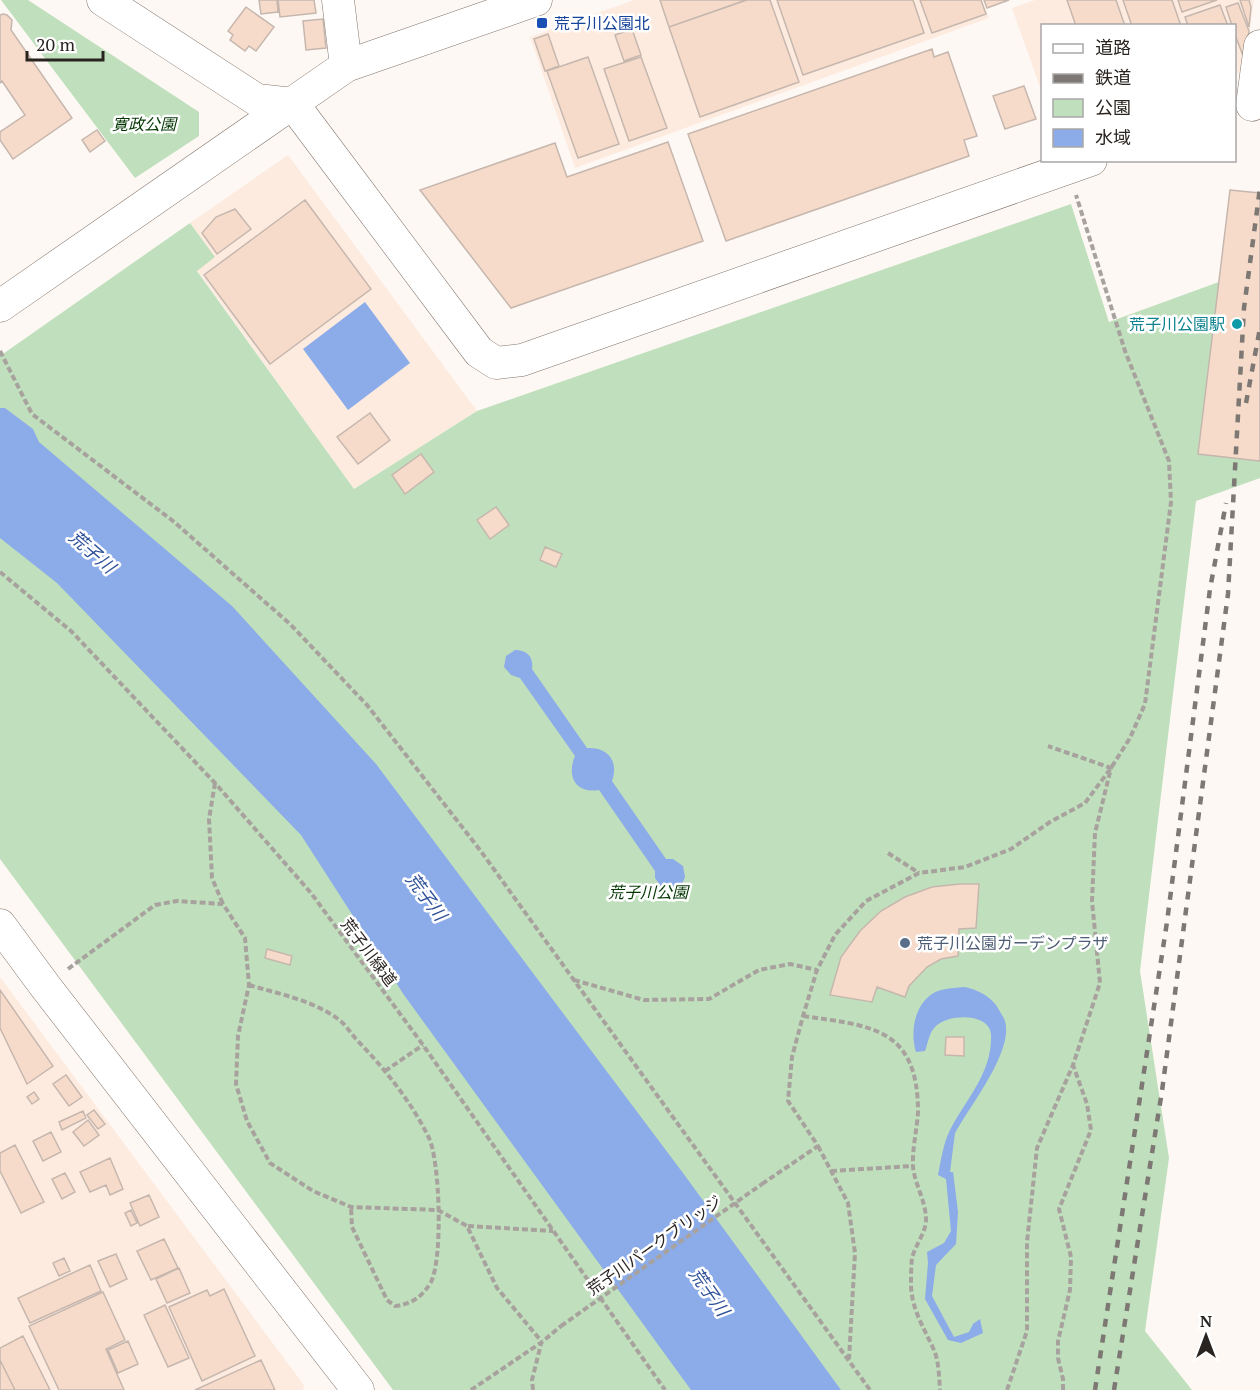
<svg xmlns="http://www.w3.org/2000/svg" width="1260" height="1390" font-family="'PT Serif','Noto Sans JP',serif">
	<rect width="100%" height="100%" fill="#fef8f4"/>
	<path fill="#fdebe0" d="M634 0H982L989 18 575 168 530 37Z
		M1035 0H1254L1244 71 1235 74 1234 26H1042V93L1012 8Z
		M288 155 477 411 354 489 197 270 214 257 190 223Z
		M0 977 304 1385 303 1390H0Z"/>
	<path fill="#c0dfbc" d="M1 0H28L199 112V136L135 178Z
		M1071 204 1109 322 1260 267V478L1196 501 1140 971 1169 1158 1145 1331 1192 1390H393L0 859V356L190 223 215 257 197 271 354 489 477 411Z"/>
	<path fill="#8cabe9" d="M365 302 410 363 348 410 303 349Z
		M0 408H5L33 429 39 442 232 606 376 764 683 1173 841 1390H691L404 995 301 835 57 583 0 538Z
		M515 650C527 650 534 657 532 669L587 748C608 747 619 761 612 781L666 859H673L683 866 685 877C681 889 673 892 662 888L655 878V871L599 790C576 794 566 777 575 756L520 678 511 675 504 667 506 656Z
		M965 987C978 990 988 995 996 1005 999 1010 1003 1016 1005 1021 1014 1051 969 1107 955 1133L950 1172H953L958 1212 956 1244 936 1265 932 1296 954 1337 969 1332 973 1324 980 1319 983 1333 961 1343 948 1340 925 1299 928 1263 927 1252 944 1243 951 1231 946 1179 938 1175C941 1161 943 1144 950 1130 966 1099 993 1072 991 1034 989 1012 947 1014 936 1026 929 1032 928 1043 925 1051L916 1052C910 1033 914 1006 932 994 941 988 954 988 965 987Z"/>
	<path fill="#f7dbca" stroke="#c6b7ae" stroke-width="1.5" d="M259 0H277L278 12 261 14Z
		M278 0H314L316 13 280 17Z
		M660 0H746L669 27Z
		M747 0H770L799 82 700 117 669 27Z
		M777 0H913L924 33 803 75Z
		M920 0H981L986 14 932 33Z
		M984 0H1009L987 8Z
		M1067 0H1116L1125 26H1076Z
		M1123 0H1172L1181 26H1132Z
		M1178 0H1217L1182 12Z
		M1240 0H1249L1251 7 1249 27Z
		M1238 3 1249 31 1245 61 1234 32V26H1232L1226 7Z
		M1220 5 1228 26H1188L1185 17Z
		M246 7 274 27 256 51 249 46 245 51 230 40 233 35 228 31Z
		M3 14 7 15 12 20 11 30 72 118 13 159 0 140V132L25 115 2 81 0 83V15Z
		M323 19 326 48 306 50 303 21Z
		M632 29 641 55 624 61 615 35Z
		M548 34 559 66 545 71 534 39Z
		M932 49 934 57 948 52 977 136 964 140 969 156 726 241 688 134Z
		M588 57 619 144 578 158 547 71Z
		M641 57 667 128 629 141 604 69Z
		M1024 86 1036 119 1005 129 993 96Z
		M97 130 105 141 90 152 82 140Z
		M668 142 703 241 511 308 420 190 555 143 567 177Z
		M1230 190 1260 193V461L1198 454Z
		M305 200 371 289 270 364 204 275Z
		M235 209 251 229 217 254 202 233 216 217Z
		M370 413 390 440 358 464 337 437Z
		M421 454 434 472 405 494 392 475Z
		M496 507 509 525 490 539 477 520Z
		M545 547 562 554 556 567 540 560Z
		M960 884H979L976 928 959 929 958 956 941 959 927 967 909 986 905 997 877 987 872 1002 830 995 841 957 860 931 881 911 905 897 932 887Z
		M267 949 292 956 290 965 265 958Z
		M0 990 53 1066 27 1084 0 1028Z
		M946 1037H964V1056L945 1055Z
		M66 1075 82 1097 69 1106 53 1084Z
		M34 1092 39 1099 32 1104 27 1097Z
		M94 1110 105 1124 98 1129 87 1115Z
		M83 1111 86 1118 62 1130 59 1122Z
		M88 1120 99 1135 84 1146 73 1132Z
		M51 1132 61 1152 43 1161 33 1141Z
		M15 1145 44 1202 21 1213 0 1171V1153Z
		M110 1158 123 1189 110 1195 106 1185 90 1192 80 1172Z
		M65 1173 75 1192 62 1199 52 1179Z
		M149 1195 159 1217 140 1226 130 1203Z
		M131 1210 137 1223 131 1226 125 1213Z
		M164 1239 178 1268 151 1280 137 1251Z
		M116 1254 127 1279 110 1287 98 1261Z
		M64 1258 70 1271 59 1276 53 1263Z
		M90 1265 101 1291 30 1323 18 1298Z
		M179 1268 190 1293 167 1303 156 1279Z
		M224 1289 255 1356 202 1381 169 1307 207 1290 210 1296Z
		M103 1292 125 1340 106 1349 124 1390H59L29 1326Z
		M165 1305 189 1358 168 1367 144 1315Z
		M23 1336 50 1390H15L0 1360V1348Z
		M128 1341 138 1364 118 1373 108 1350Z
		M0 1360 15 1390H0Z
		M261 1360 275 1390H195Z"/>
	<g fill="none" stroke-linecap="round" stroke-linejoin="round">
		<defs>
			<path id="minor" d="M103 0 257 100 293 104 479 352 496 363 522 360 1091 160
				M338 0 346 66
				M1252 105 1260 46
				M0 306 346 66 536 0
				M0 925 45 986 358 1390"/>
		</defs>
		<use href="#minor" stroke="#82756c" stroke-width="33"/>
		<path stroke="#a8a29e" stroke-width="4" stroke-dasharray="6 3" stroke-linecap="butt" d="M0 351 32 414 173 521 290 624 367 705 480 850 870 1390
			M0 572 71 631 215 783 311 893 423 1045 665 1390
			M215 783 209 819 212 878 223 904
			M888 853 919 873
			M68 969 155 905 177 901 223 904 245 938 249 985 238 1036 236 1084 247 1121 270 1163 313 1191 351 1207 438 1210 467 1226 497 1288 542 1342
			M574 980 644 1000 709 999 759 970 790 964 817 970
			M249 985C279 994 312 1000 338 1019 345 1024 350 1032 356 1039 384 1068 411 1101 429 1138 440 1162 443 1258 431 1282 422 1297 412 1304 395 1306L387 1300 352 1227 351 1207
			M803 1016C871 1026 918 1027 918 1112 917 1130 912 1149 913 1167 915 1185 926 1201 926 1220 926 1232 915 1246 912 1258 911 1267 911 1277 911 1286 912 1310 924 1328 934 1350 939 1362 939 1377 940 1390
			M385 1071 423 1045
			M818 1146 848 1203 855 1253 849 1359
			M831 1171 913 1166
			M762 1184 818 1146 788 1101 792 1057 803 1016 817 970 835 935 866 901 919 873 965 867 1011 849 1050 822 1085 803 1111 768 1130 738 1145 704 1171 502 1169 461 1125 351 1076 195
			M468 1226 553 1231
			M471 1390 542 1342 561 1326
			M533 1390 532 1380 541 1344
			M1007 1390 1027 1331V1242L1037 1148 1073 1065 1100 983 1092 901 1095 833 1111 768 1048 746
			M1063 1390V1379L1058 1358V1341L1070 1290 1071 1257 1059 1209 1091 1130 1087 1104 1073 1065"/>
		<use href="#minor" stroke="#fff" stroke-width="32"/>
		<path stroke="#7d7874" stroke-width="4.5" stroke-dasharray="8 8" stroke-linecap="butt" d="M1246 403 1260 328
			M1095 1390 1167 922 1210 589 1226 503
			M1114 1390 1162 1091 1228 594 1244 308 1260 188"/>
		<path stroke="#a8a29e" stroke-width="4" stroke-dasharray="6 3" stroke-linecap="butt" d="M561 1326 762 1184"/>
	</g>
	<rect fill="#1a4fb4" stroke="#fff" stroke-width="2" x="536" y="17" width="12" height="12" rx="3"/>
	<circle fill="#0f9aa8" stroke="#fff" stroke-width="2" cx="1237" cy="324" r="6"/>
	<circle fill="#5c6f8a" stroke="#fff" stroke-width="2" cx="905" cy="943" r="6"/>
	<g text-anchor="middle" stroke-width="5" stroke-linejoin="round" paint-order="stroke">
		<g font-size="16" fill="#164399" stroke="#fff" text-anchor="start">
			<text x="554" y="29">荒子川公園北</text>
		</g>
		<g font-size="16" font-style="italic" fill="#023700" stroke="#fff">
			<text x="144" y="130">寛政公園</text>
			<text x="648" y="898">荒子川公園</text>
		</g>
		<g font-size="16" fill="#0d838f" stroke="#fff" text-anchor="end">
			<text x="1225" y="330">荒子川公園駅</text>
		</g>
		<g font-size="16" fill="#4e5e75" stroke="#fff" text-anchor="start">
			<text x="917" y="949">荒子川公園ガーデンプラザ</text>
		</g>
		<g font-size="16" fill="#292420" stroke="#fff">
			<text transform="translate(369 952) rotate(53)" y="6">荒子川緑道</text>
			<text transform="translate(654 1245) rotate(-35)" y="6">荒子川パークブリッジ</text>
		</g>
		<g font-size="18" font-style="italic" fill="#2f519a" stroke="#fff">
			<text transform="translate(92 552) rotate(41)" y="6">荒子川</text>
			<text transform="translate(426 897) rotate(53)" y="6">荒子川</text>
			<text transform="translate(709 1292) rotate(55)" y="6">荒子川</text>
		</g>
	</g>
	<rect x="1041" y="24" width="195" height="138" fill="#ffffff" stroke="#a9a7a6" stroke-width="1.5"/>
	<rect x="1053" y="44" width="30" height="9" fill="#ffffff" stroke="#a9a7a6" stroke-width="1.5"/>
	<text x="1095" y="54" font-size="18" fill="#292420">道路</text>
	<rect x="1053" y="74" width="30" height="9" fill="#7d7874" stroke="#a9a7a6" stroke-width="1.5"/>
	<text x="1095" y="84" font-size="18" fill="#292420">鉄道</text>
	<rect x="1053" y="99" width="30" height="18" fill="#c0dfbc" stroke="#a9a7a6" stroke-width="1.5"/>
	<text x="1095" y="114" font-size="18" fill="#292420">公園</text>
	<rect x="1053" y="129" width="30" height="18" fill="#8cabe9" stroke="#a9a7a6" stroke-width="1.5"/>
	<text x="1095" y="144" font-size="18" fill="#292420">水域</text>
	<g transform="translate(1206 1336)" stroke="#ffffff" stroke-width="4.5" paint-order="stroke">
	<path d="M0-4.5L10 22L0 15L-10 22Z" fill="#292420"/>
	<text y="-9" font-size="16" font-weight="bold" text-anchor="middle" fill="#292420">N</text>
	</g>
	<path d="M27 51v9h76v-9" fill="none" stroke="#292420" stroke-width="3"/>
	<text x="36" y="51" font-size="18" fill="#292420" stroke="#ffffff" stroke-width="4.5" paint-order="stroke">20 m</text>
</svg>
